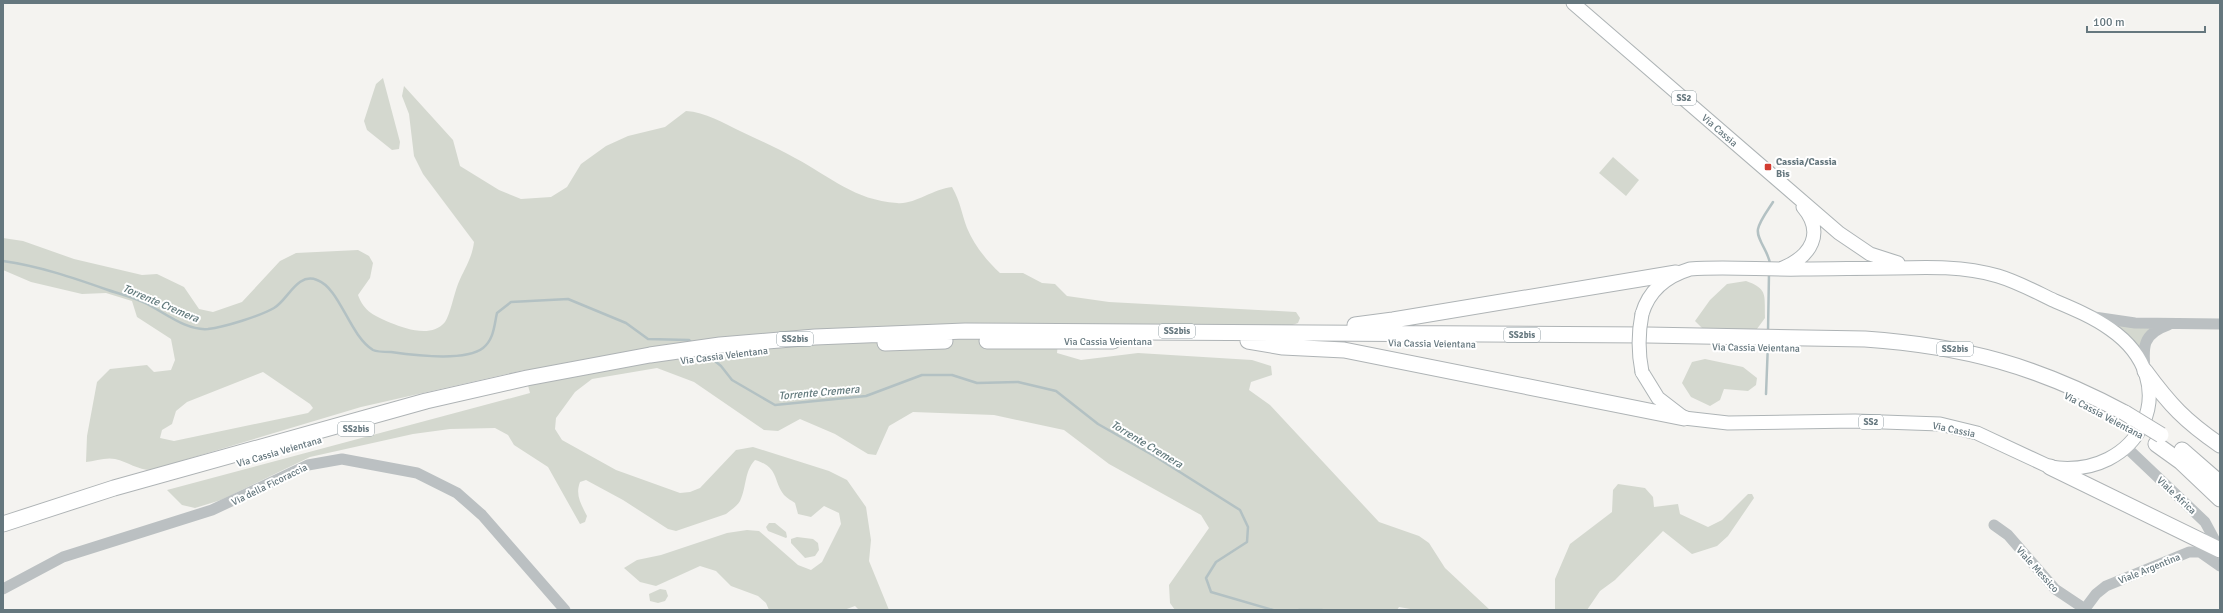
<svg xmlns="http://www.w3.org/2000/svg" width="2223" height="613" font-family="Signika,sans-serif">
	<rect width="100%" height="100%" fill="#f4f3f0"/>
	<path fill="#d4d8cf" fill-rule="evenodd" d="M383 78 400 142 399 149 392 150 367 130 364 121 376 84Z
		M404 86 453 140 460 166 499 190 521 199 551 197 567 187 581 164 606 146 628 136 665 127 686 111C705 112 724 123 740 131 759 140 777 148 795 158 831 177 854 200 897 203 914 205 933 189 952 187 961 203 961 212 967 228 974 245 987 261 1000 273H1023L1042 283 1055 284 1067 296 1109 302 1296 312 1300 318 1298 323 1284 328 1101 324 1065 326 1059 331 1057 353 1081 360 1138 353 1252 360 1271 366 1272 375 1251 382 1249 390 1270 405 1379 522 1419 536 1429 543 1445 568 1490 610H1416L1399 607 1397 610H1175L1170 603 1169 585 1209 528 1201 515 1109 464 1064 430 994 415 913 412 889 426 876 455 868 454 835 434 800 419 778 431 764 430 694 382 657 368 592 379 575 392 556 418 555 429 562 440 616 470 680 493 690 492 700 488 736 450 753 447 829 471 847 480 866 507 871 540 869 561 889 610H859L855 606 844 610H769L766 603 758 596 731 586 716 571 700 566 656 586 640 582 624 568 637 560 661 555 727 533 747 530 759 531 798 565 811 570 822 562 841 524 839 513 824 506 811 517 798 514 795 503C792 501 787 498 784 495 773 481 779 467 755 460 744 472 747 486 740 501 737 506 731 510 726 514L676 531 668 529 623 500 586 480 580 482C575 495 581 504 587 516L585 522 580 524 548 467 514 445 508 435 495 428 450 429 413 434 310 457 221 500 195 508 182 505 167 490 530 393 524 370 361 407 151 470C138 470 128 462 115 459 106 457 95 461 86 462L87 436 97 382 110 369 147 365 154 372 171 370 175 360 171 339 137 317 132 301 106 293 82 294 31 282 3 270V238L23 241 74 259 142 275 157 274 184 287 199 309 213 312 242 302 280 261 296 253 358 250 369 256 373 263 370 278 358 295C364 312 375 316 391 323 406 329 432 338 445 322 450 315 454 294 458 284 464 269 472 259 474 242L423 174 414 156 409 114 402 96ZM263 372 310 404 313 408 308 413 174 441 160 438 162 430 172 424 176 411 187 402Z
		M1613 157 1639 180 1626 196 1599 173Z
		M1746 281C1769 289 1764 296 1765 318L1754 333 1703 329 1695 321 1710 300 1727 284Z
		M2106 323 2154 328C2144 334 2141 340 2139 351L2127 336Z
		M1705 359 1743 367 1757 378 1756 385 1748 391 1724 389 1720 400 1710 406 1691 397 1682 383 1692 362Z
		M1618 484 1645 488 1653 497 1654 507 1678 504 1680 514 1708 527 1722 520 1748 494H1752L1754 498 1728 536 1717 546 1692 554 1663 531 1615 580 1600 591 1587 610H1555V579L1570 544 1612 512 1613 490Z
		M769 523H775L786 532 787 537 786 538 768 531 766 527Z
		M797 537 813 539 818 543 819 550 815 556 805 558 791 543V539Z
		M660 589 666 590 668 596 665 601 658 603 650 601 649 594Z"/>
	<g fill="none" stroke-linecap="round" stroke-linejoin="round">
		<path stroke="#b3c1c3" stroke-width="2.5" d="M3 261C39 266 74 278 108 290 120 294 133 297 145 303 164 312 186 331 208 329 225 327 260 316 274 308 288 300 297 272 317 280 340 288 349 335 373 350 377 352 386 352 391 352 412 355 465 362 483 348 494 339 494 326 497 313L511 302 568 299 626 323 648 339 689 340 692 343
			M1770 264C1769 252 1756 239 1758 229 1760 220 1768 210 1773 202
			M1768 332 1769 273
			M705 353 721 366 732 380 775 405 866 396 922 375H952L977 383 1018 382 1056 391 1098 424 1156 457 1240 510 1248 527 1247 542 1216 562 1206 578 1211 592 1273 610
			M1766 394 1768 343
			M1299 610H1322"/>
		<defs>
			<path id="major" d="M1573 3 1839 233 1870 254 1898 263
				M1783 268C1811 256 1825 233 1803 207
				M1642 314C1649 290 1667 276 1690 269 1727 266 1765 270 1802 269 1832 269 1863 268 1894 268 1928 267 1964 266 1998 276 2018 282 2036 292 2055 301 2074 309 2093 317 2110 329 2188 383 2140 481 2050 467L1977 433 1940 424 1855 421 1728 423 1684 418 1658 398 1642 372"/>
			<path id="highway" d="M1355 325 1393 320 1676 273
				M987 341H1113
				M1248 341 1283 347 1344 350 1684 418
				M885 343 945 341
				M2145 371C2170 405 2185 421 2220 445
				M2156 444 2181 462 2220 499
				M2182 450 2220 483
				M2050 467 2220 550
				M3 524 114 488 426 401 527 378 650 355 720 345 815 337 965 331 1647 335 1865 339C1965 346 2037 366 2125 413"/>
		</defs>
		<use href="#major" stroke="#aeb4b6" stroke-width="15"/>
		<use href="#highway" stroke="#aeb3b5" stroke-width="17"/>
		<path stroke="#bbc0c2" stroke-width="11" d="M2094 317 2135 323 2220 324
			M2145 371C2143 347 2142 334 2168 325
			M2126 447 2205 522 2220 550
			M1994 525 2008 535 2055 589 2085 609
			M3 589 63 557 212 510 308 465 342 459 417 473 457 493 482 515 565 610
			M2084 610 2096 594 2106 586 2189 552H2200L2220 566"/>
		<use href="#major" stroke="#fff" stroke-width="13"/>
		<use href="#highway" stroke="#fff" stroke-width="15"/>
		<defs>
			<path id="major-bridge" d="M1642 314C1638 334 1638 352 1642 372"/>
			<path id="highway-bridge" d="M2125 413 2161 435"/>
		</defs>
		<use href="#major-bridge" stroke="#aeb4b6" stroke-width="15" stroke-linecap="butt"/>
		<use href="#highway-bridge" stroke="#aeb3b5" stroke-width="17" stroke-linecap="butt"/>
		<use href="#major-bridge" stroke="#fff" stroke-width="13"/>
		<use href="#highway-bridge" stroke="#fff" stroke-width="15"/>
	</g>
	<rect fill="#d23c31" stroke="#fff" stroke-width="1.5" x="1764" y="163" width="8" height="8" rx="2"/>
	<g text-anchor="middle" stroke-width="4" stroke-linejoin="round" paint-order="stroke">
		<g fill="#fff" stroke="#93a0a5" stroke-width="1">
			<rect x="1672" y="91" width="24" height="14" rx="3"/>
			<rect x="1159" y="324" width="36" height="14" rx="3"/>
			<rect x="1504" y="328" width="36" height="14" rx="3"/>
			<rect x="777" y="332" width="36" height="14" rx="3"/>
			<rect x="1937" y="342" width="36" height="14" rx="3"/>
			<rect x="1859" y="415" width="24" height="14" rx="3"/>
			<rect x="338" y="422" width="36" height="14" rx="3"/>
		</g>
		<g font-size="9" font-weight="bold" fill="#65777e">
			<text x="1684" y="101">SS2</text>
			<text x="1177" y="334">SS2bis</text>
			<text x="1522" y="338">SS2bis</text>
			<text x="795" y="342">SS2bis</text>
			<text x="1955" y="352">SS2bis</text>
			<text x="1871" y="425">SS2</text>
			<text x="356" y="432">SS2bis</text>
		</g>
		<g font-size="10" fill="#65777e" stroke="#fff">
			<text transform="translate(1720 130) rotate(41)" y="4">Via Cassia</text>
			<text x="1108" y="345">Via Cassia Veientana</text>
			<text transform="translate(1432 343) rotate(1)" y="4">Via Cassia Veientana</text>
			<text transform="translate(1756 347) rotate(1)" y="4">Via Cassia Veientana</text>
			<text transform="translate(724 355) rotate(-7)" y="4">Via Cassia Veientana</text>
			<text transform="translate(2104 415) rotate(28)" y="4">Via Cassia Veientana</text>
			<text transform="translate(1954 429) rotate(12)" y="4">Via Cassia</text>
			<text transform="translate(279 451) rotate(-16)" y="4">Via Cassia Veientana</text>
			<text transform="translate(269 484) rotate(-26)" y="4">Via della Ficoraccia</text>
			<text transform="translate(2177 495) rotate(43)" y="4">Viale Africa</text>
			<text transform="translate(2149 568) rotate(-22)" y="4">Viale Argentina</text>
			<text transform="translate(2038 569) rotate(48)" y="4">Viale Messico</text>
		</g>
		<g font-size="10" font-weight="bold" fill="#65777e" stroke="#fff" text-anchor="start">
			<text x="1776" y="165">Cassia/Cassia<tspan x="1776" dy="12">Bis</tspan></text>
		</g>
		<g font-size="11" font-style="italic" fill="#61797c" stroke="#fff">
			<text transform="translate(161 303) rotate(23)" y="4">Torrente Cremera</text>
			<text transform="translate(819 392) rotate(-5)" y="4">Torrente Cremera</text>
			<text transform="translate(1147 444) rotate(31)" y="4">Torrente Cremera</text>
		</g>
	</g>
	<rect width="2223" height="613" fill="none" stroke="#65777e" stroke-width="8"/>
	<path d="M2087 26v6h118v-6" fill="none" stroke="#65777e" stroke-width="2"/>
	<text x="2093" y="26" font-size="12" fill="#65777e" stroke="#ffffff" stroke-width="3" paint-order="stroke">100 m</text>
</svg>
